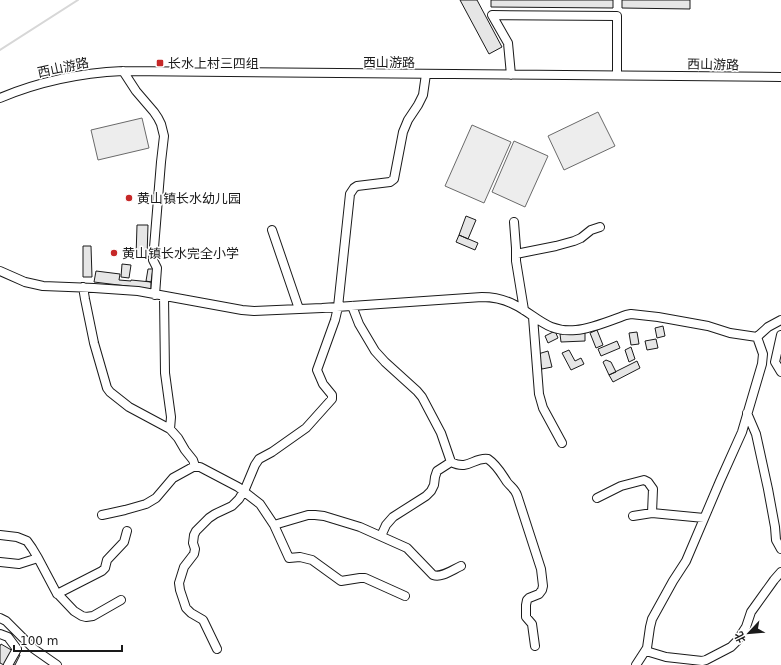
<svg xmlns="http://www.w3.org/2000/svg" width="781" height="665" font-family="'DejaVu Sans','Noto Sans SC',sans-serif">
	<rect width="100%" height="100%" fill="#fff"/>
	<path fill="#ededed" stroke="#6a6a6a" d="M598 112 615 146 564 170 548 136Z
		M142 118 149 148 98 160 91 130Z
		M472 125 511 142 484 203 445 186Z
		M514 141 548 156 525 207 492 192Z"/>
	<g fill="none" stroke-linecap="round" stroke-linejoin="round">
		<path stroke="#d7d7d7" stroke-width="2" d="M0 50 78 0"/>
	</g>
	<path fill="#e6e6e6" stroke="#1a1a1a" d="M460 0H477L502 47 489 54Z
		M491 0H613V8L491 7Z
		M622 0H690V9L622 8Z
		M466 216 476 220 468 239 459 235Z
		M137 225H148L147 257H136Z
		M459 235 478 243 475 250 456 242Z
		M83 246H91L92 277H83Z
		M122 264 131 265 129 278 121 277Z
		M148 269H153L151 282 146 281Z
		M96 271 120 274 119 280 131 281V280L151 282V289L94 282Z
		M663 326 665 336 657 338 655 328Z
		M597 330 603 345 596 348 590 333Z
		M555 331 558 338 548 343 545 336Z
		M637 332 639 344 631 345 629 333Z
		M585 333V341L561 342 560 334Z
		M656 339 658 348 647 350 645 341Z
		M617 341 620 348 601 356 598 349Z
		M631 347 635 359 629 362 625 350Z
		M569 350 575 361 581 358 584 364 571 370 562 353Z
		M548 351 552 367 542 369 538 354Z
		M606 360 611 362 616 372 609 375 603 362Z
		M637 361 640 368 613 382 609 375Z
		M1 644 20 655 15 665H4L0 663V646Z"/>
	<g fill="none" stroke-linecap="round" stroke-linejoin="round">
		<defs>
			<path id="minor" d="M123 71 136 91 154 112 158 118 161 124 164 136 161 162 153 260 157 268 155 295
				M511 75 508 43 492 15 617 16V75
				M0 98C40 81 80 73 123 71L781 77
				M514 222 516 248V261L524 310
				M272 230 299 309
				M516 254 556 246 574 241 581 238 591 230 600 227
				M0 271 25 282 43 286 94 288 138 291 242 310 254 311 322 308 482 297C493 297 504 299 515 305 537 316 547 333 576 330 591 329 612 320 626 315L631 314 658 317 708 326 730 333 757 337
				M83 287 85 299 94 343 107 388 110 392 129 407 170 429 178 438 185 450 193 460 195 466
				M164 296 165 373 171 417 170 429
				M352 306 359 324 375 351 385 362 417 391 422 397 441 433 451 462C469 471 473 457 488 459 497 465 501 473 507 482 511 487 515 489 517 495L541 569 543 586 542 590 539 594 529 598 527 600 526 605V617L532 624 535 646
				M533 317 539 394 543 408 562 443
				M781 335 775 362 781 372
				M757 337 768 327 781 320
				M747 413 756 434 768 489 775 527 776 540 781 549
				M597 498 621 486 644 480 648 482 653 489 652 513
				M102 515 125 510 146 504 156 498 173 478 193 467H200L238 487 260 504 274 525 289 558 300 557 312 560 341 581 360 578H365L405 596
				M633 516 652 513 704 518
				M274 525 308 515H315L324 516 360 527 407 548 433 575C442 578 452 570 461 566
				M0 535 17 537 27 541 32 548 38 558 56 592 74 611 82 616 86 617 93 616 121 600
				M381 536 386 525 393 517 426 496 431 491 434 485 435 477 437 471 451 462
				M0 562 19 564 38 558
				M57 594 102 571 105 568 107 560 124 542 127 531
				M0 618 6 621 34 649 57 665
				M0 634 8 637 17 649 8 665
				M217 649 204 622 203 620 191 613 186 608 180 590 179 583 184 567 194 554 195 549 193 543 194 535 196 531 209 518 215 514 232 506 239 499 245 489 255 465 259 459 272 452 306 428 332 399V395L323 384 317 370 335 320 338 307 350 194 354 188 357 186 390 182 394 179 403 132 408 120 418 105 423 95 426 74
				M646 651 666 657 702 661 706 660 731 647 737 641 746 627 751 612 774 580 781 572
				M636 665 647 648 650 627 652 619 673 581 686 561 720 481 742 432 762 364 763 354 757 337"/>
		</defs>
		<use href="#minor" stroke="#1a1a1a" stroke-width="10"/>
		<use href="#minor" stroke="#fff" stroke-width="8"/>
	</g>
	<g fill="#c62828" stroke="#fff" stroke-width="1.5">
		<rect x="156" y="59" width="8" height="8" rx="2"/>
		<circle cx="129" cy="198" r="4"/>
		<circle cx="114" cy="253" r="4"/>
	</g>
	<g text-anchor="middle" stroke-width="3" stroke-linejoin="round" paint-order="stroke">
		<g font-size="13" fill="#1a1a1a" stroke="#fff">
			<text x="389" y="67">西山游路</text>
			<text transform="translate(713 64) rotate(1)" y="5">西山游路</text>
			<text transform="translate(63 67) rotate(-12)" y="5">西山游路</text>
		</g>
		<g font-size="13" fill="#1a1a1a" stroke="#fff" text-anchor="start">
			<text x="168" y="68">长水上村三四组</text>
			<text x="137" y="203">黄山镇长水幼儿园</text>
			<text x="122" y="258">黄山镇长水完全小学</text>
		</g>
	</g>
	<g transform="translate(749 633) rotate(244)" stroke="#ffffff" stroke-width="3" paint-order="stroke">
	<path d="M0-3L7 15L0 10L-7 15Z" fill="#1a1a1a"/>
	<text y="-6" font-size="11" font-weight="bold" text-anchor="middle" fill="#1a1a1a">北</text>
	</g>
	<path d="M14 645v6h108v-6" fill="none" stroke="#1a1a1a" stroke-width="2"/>
	<text x="20" y="645" font-size="12" fill="#1a1a1a" stroke="#ffffff" stroke-width="3" paint-order="stroke">100 m</text>
</svg>
